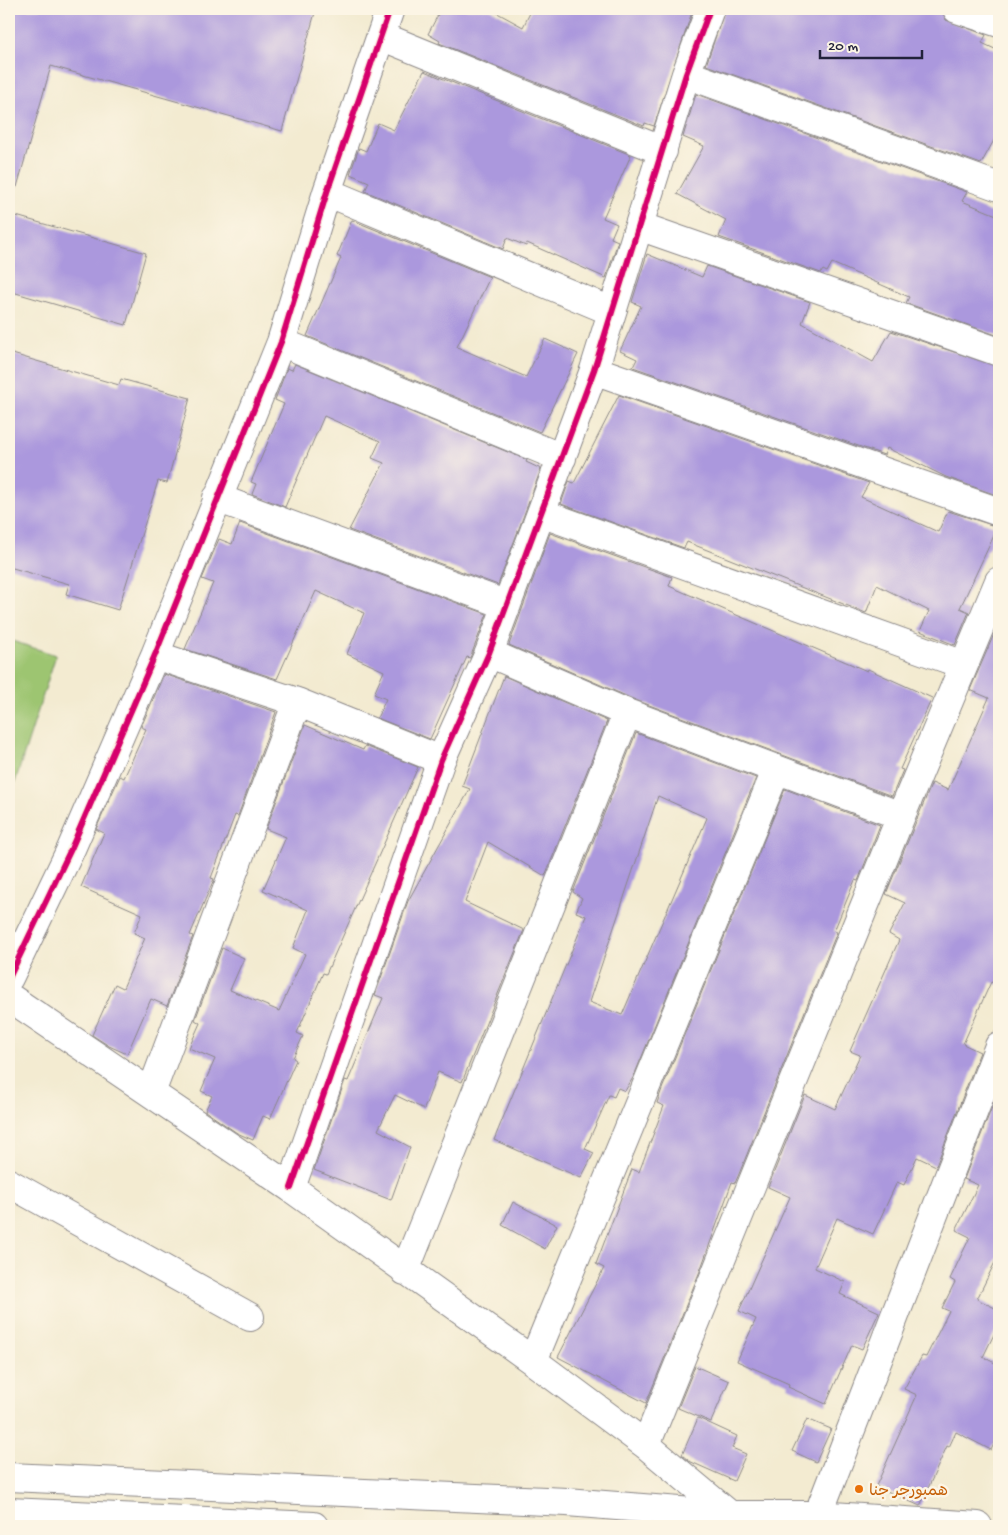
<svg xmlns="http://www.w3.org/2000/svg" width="1008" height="1535" font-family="'Gochi Hand','Playpen Sans Arabic',sans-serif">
	<rect width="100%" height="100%" fill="#fcf5e5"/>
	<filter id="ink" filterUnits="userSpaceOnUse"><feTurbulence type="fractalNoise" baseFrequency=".02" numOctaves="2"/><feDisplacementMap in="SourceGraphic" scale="10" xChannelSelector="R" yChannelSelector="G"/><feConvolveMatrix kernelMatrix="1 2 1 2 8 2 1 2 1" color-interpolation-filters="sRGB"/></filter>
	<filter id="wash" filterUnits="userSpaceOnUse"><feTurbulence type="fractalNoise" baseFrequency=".0096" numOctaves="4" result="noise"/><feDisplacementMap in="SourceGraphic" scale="20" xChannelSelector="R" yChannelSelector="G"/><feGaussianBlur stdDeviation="1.12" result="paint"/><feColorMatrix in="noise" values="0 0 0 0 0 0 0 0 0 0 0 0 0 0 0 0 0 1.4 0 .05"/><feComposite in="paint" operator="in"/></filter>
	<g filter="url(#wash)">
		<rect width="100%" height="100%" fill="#f3ebd1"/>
		<path fill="#9dc571" stroke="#607456" d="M9 640 56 655 9 801Z"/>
		<g id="blocks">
			<path fill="#ab98dd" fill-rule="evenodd" d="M9 9H316L282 131 51 66 17 187 9 186Z
				M441 9H490L523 27 532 9H693L654 126 645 123 644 126 439 43 440 41 428 34Z
				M725 9H942L946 20 986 35 982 43 999 51V131L981 164 706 65Z
				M424 71 631 155 603 218 617 224 611 238 618 241 606 278 527 243 526 246 507 238 503 249 365 191 369 182 350 174 359 148 366 151 378 123 394 130Z
				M696 94 967 192 962 201 999 216V336L906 303 909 297 832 263 827 272 823 270 821 273 719 237 726 220 677 194 704 146 683 137Z
				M9 214 146 253 126 325 9 291Z
				M352 220 490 277 457 347 526 377 545 339 578 354 540 432 307 336 341 258 337 256Z
				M647 254 702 277 707 266 810 302 802 323 873 362 891 331 999 367V496L946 477 887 448 884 455 633 367 637 359 620 351 641 306 632 302Z
				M9 353 119 385 121 379 190 398 167 483 158 481 118 610 66 594 69 584 9 567Z
				M295 364 527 460 526 462 541 469 498 585 349 530 384 463 372 458 380 441 324 416 285 507 252 494 256 484 251 482 284 404 275 400 287 368 292 370Z
				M619 395 869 483 861 497 938 532 948 511 998 527 960 608 969 612 955 645 920 631 929 611 877 585 866 613 687 542 684 548 561 504 569 481 574 483Z
				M240 523 487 614 470 658 467 657 430 739 377 718 386 699 374 694 384 671 347 654 364 613 316 591 277 679 185 649 213 583 202 579 219 539 232 544Z
				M550 533 672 577 669 586 867 671 868 669 932 698 900 769 903 770 892 796 633 699 509 645Z
				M998 625 999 985 991 982 963 1044 980 1052 936 1166 917 1157 904 1185 897 1182 873 1234 837 1218 815 1268 845 1282 840 1294 879 1312 862 1349 852 1345 826 1404 788 1387 789 1384 737 1361 756 1319 739 1311 790 1197 768 1187 805 1095 835 1109 860 1055 850 1051 899 940 889 934 905 903 886 894 932 783 948 790 989 698 970 690Z
				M164 674 276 712 238 816 235 815 211 878 214 879 190 935 193 936 167 1006 151 999 127 1054 109 1046 92 1035 115 984 123 988 145 938 134 933 142 914 81 887 104 833 96 829 120 776 124 778 146 729 141 727Z
				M504 676 607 721 545 876 488 842 465 902 524 930 462 1082 438 1072 424 1109 395 1095 378 1130 410 1147 391 1200 314 1170 345 1080 348 1081 383 998 375 995 408 901 470 789 462 786Z
				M305 725 363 750 365 746 418 767 326 974 323 973 297 1033 303 1036 293 1058 296 1060 270 1119 263 1116 253 1140 237 1133 205 1111 212 1096 201 1091 215 1059 189 1048 200 1023 195 1020 222 948 244 958 230 990 279 1011 305 954 293 948 308 910 263 890 286 837 266 829Z
				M636 733 756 778 634 1076 625 1091 618 1088 614 1097 609 1095 585 1149 594 1153 581 1178 494 1140 586 916 576 912 582 898 573 892ZM658 796 707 818 622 1015 589 1002Z
				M785 789 880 825 858 881 855 880 834 931 837 932 739 1174 735 1183 732 1182 700 1271 646 1403 558 1357 604 1268 596 1264 632 1169 639 1172 664 1106 657 1103 662 1089Z
				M999 1089V1254L977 1299 999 1310V1324L983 1357 999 1365V1434L991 1450 956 1432 949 1447 947 1446 920 1506 876 1486 917 1395 904 1389 922 1356 926 1357 949 1311 942 1308 955 1282 950 1279 970 1237 956 1230 978 1185 964 1179Z
				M513 1202 557 1225 545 1249 502 1225Z
				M695 1366 729 1381 711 1422 678 1408Z
				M698 1418 737 1436 732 1448 746 1454 734 1481 689 1461 682 1455Z
				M807 1419 831 1429 816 1462 792 1451Z"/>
		</g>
	</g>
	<g filter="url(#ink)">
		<use href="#blocks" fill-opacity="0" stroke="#8a8686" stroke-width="1"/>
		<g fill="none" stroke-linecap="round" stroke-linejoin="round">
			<defs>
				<path id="minor" d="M957 9 999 23
					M381 36 663 151
					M686 74 999 187
					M327 192 611 311
					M639 226 999 352
					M281 342 562 458
					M594 370 999 512
					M217 498 507 605
					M541 513 964 665
					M489 653 627 713 901 816
					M155 655 297 702 441 760
					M9 978 71 849 155 655 281 342 327 192 390 9
					M9 997 291 1188 533 1361 646 1445 730 1515V1518
					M151 1093 297 702
					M9 1183 250 1317
					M291 1188 441 760 489 653 594 370 686 74 710 9
					M405 1271 627 713
					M533 1361 776 771
					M646 1445 901 816 999 581
					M9 1477 567 1502 730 1515H818L978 1526
					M818 1515 999 1046"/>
				<path id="major" d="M9 1512 314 1526"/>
			</defs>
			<use href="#minor" stroke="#8a8686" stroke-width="30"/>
			<use href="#major" stroke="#8a8686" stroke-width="30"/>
			<use href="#minor" stroke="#fff" stroke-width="28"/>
			<use href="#major" stroke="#fff" stroke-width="28"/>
			<defs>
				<path id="cycleway" d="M9 978 71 849 155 655 281 342 327 192 390 9
					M291 1188 441 760 489 653 594 370 686 74 710 9"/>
			</defs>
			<use href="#cycleway" stroke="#fcf5e5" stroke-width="9"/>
			<use href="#cycleway" stroke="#d6006c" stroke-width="6"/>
		</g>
	</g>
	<circle fill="#e8710a" stroke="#fcf5e5" stroke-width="2" cx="859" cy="1489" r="5"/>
	<g text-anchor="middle" stroke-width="5" stroke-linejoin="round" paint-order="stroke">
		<g font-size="16" fill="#c56008" stroke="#fcf5e5" text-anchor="start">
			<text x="869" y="1495">همبورجر جنا</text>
		</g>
	</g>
	<rect width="1008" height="1535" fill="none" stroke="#fcf5e5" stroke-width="30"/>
	<path d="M820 50v8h102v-8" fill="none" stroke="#22223b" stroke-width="2.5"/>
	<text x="828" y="50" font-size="15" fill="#22223b" stroke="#fcf5e5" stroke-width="4" paint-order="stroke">20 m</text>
</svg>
